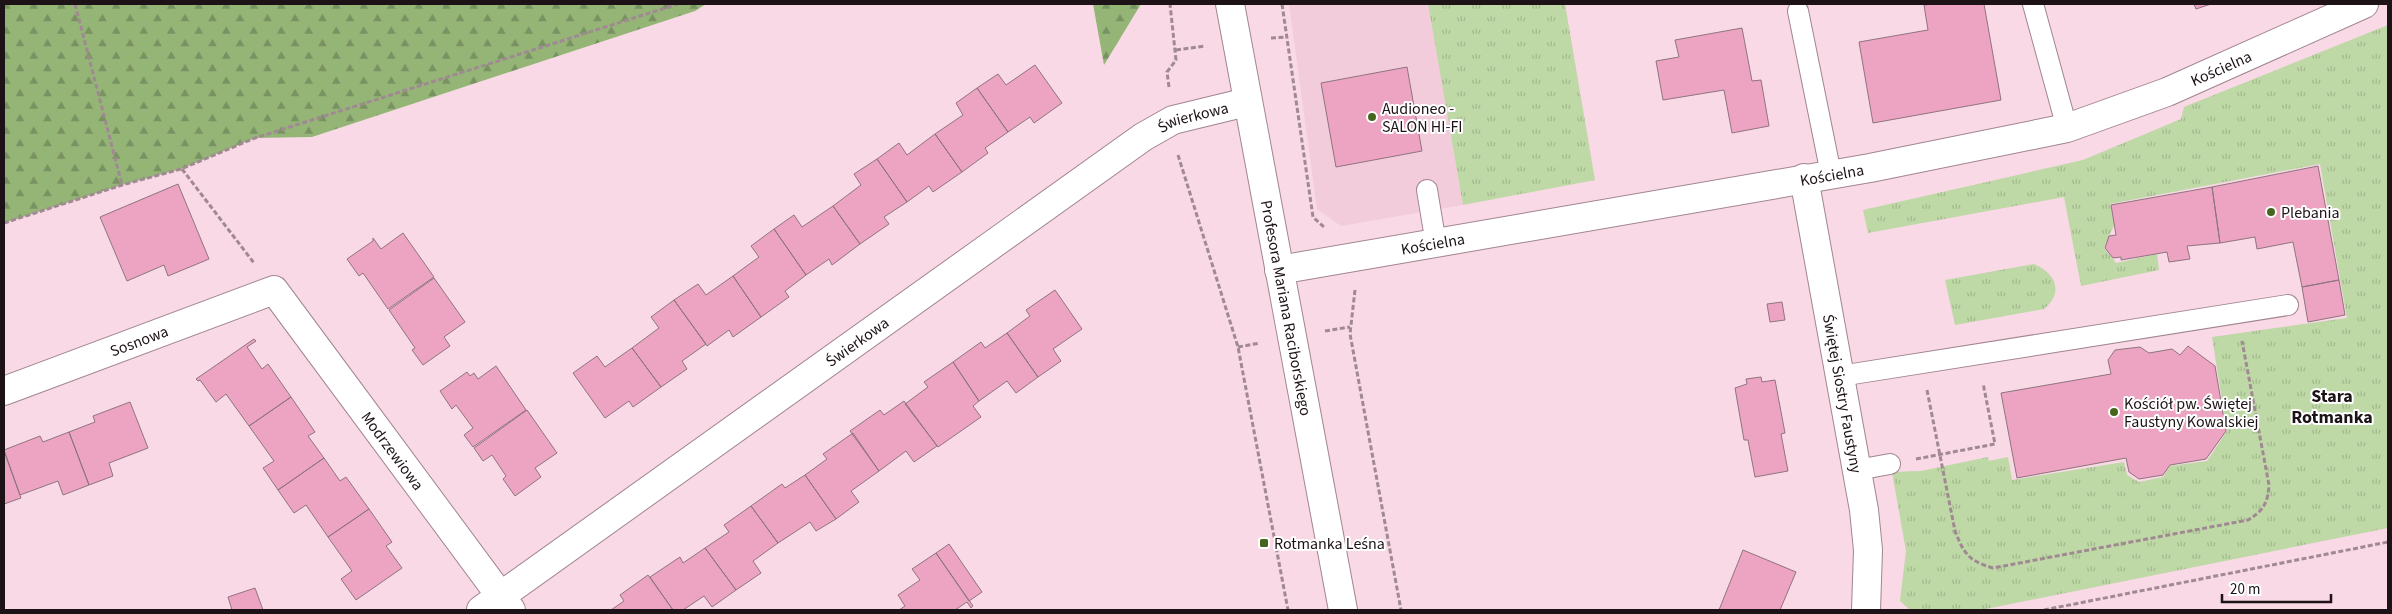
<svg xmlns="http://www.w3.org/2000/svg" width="2392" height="614" font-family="'Source Sans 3',sans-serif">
	<defs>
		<pattern id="grass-tufts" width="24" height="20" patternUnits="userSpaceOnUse" patternTransform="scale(1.25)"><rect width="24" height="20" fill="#bed8a6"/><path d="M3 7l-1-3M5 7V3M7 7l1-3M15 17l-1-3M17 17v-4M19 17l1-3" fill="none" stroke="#a3b88e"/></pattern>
		<pattern id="forest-firs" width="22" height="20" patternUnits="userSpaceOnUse" patternTransform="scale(1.25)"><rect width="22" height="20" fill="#95b577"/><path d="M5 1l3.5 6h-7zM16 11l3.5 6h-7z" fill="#799261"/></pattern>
	</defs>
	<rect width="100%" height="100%" fill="#f8d9e5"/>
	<path fill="#f3ccdb" d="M1289 4H1428L1463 205 1341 226 1317 209Z"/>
	<path fill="url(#grass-tufts)" d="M1428 4H1565L1595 180 1463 205Z
		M2388 25V528L1981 610H1910L1900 601 1906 551 1892 472 1921 471 1988 457 1989 461 2008 457 2012 480 2124 462 2127 475 2139 482 2163 477 2170 466 2207 461 2227 431 2212 337 2347 318 2320 164 2110 204 2114 225 2104 248 2116 263 2157 254 2159 270 2081 286 2064 197 1868 233 1863 210 2083 160 2181 119 2184 107Z
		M2034 264C2056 273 2064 293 2044 309L1955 325 1945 280Z"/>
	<path fill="url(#forest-firs)" d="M4 4H706L695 11 312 137 255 138 181 169 122 185 4 223Z
		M1093 4H1141L1104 65Z"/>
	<path fill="#eca4c2" stroke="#8f747e" d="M1934 4H1984L2001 100 1873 123 1859 42 1928 30 1924 5Z
		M2194 4H2211L2196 9Z
		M1742 28 1752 81 1761 80 1769 126 1732 133 1724 90 1663 100 1656 61 1679 57 1675 40Z
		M1035 65 1062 103 1034 123 1030 117 1008 132 977 88 998 74 1006 85Z
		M1407 67 1422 151 1336 167 1321 83Z
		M977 88 1008 132 985 148 988 153 962 172 935 134 963 115 956 103Z
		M935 134 962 172 933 192 929 186 907 202 877 159 899 143 907 155Z
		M877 159 907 202 884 217 889 224 860 244 833 206 861 185 854 174Z
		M2318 166 2339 280 2302 287 2293 242 2257 249 2255 237 2220 243 2212 187Z
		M178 184 209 259 168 276 164 265 127 281 100 217Z
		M2212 187 2220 243 2187 246 2190 259 2169 262 2167 252 2121 260V257L2113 258 2105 248 2109 236 2116 235 2111 205Z
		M833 206 860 244 832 265 829 259 806 275 774 229 794 215 802 227Z
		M774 229 806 275 785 291 789 297 761 317 733 276 759 257 751 246Z
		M403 233 434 277 388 309 363 273 359 276 347 259 373 241V238L381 249Z
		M733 276 761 317 733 337 729 330 707 346 674 300 698 284 706 295Z
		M434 278 465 322 444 337 450 346 423 365 412 350 415 348 389 310Z
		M2339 280 2345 315 2308 322 2302 287Z
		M1055 290 1082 329 1053 349 1061 361 1038 377 1007 333 1030 316 1026 310Z
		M674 300 706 344 682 361 687 369 661 387 632 348 659 328 651 317Z
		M1782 302 1785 320 1770 322 1767 304Z
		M1007 333 1038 377 1016 393 1007 381 979 401 953 362 981 342 985 348Z
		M254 339 256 341 247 347 262 369 268 364 291 397 249 426 226 394 216 402 200 380 198 381 196 379Z
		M2188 346 2215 366 2226 431 2206 459 2170 465 2163 475 2139 479 2129 472 2126 458 2017 478 2001 393 2111 374 2108 360 2115 350 2140 347 2149 353 2172 349 2180 355Z
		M632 348 661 387 633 407 629 401 605 418 573 373 597 356 605 367Z
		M953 362 979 401 973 406 981 417 938 447 905 404 928 387 924 382Z
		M496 366 526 410 473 447 464 435 473 428 456 405 452 409 440 391 467 372 470 376 474 373 478 379Z
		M1761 377 1762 382 1775 380 1785 433 1781 434 1788 471 1755 477 1748 440H1744L1735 388 1747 384 1746 379Z
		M291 397 315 432 308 436 324 458 278 490 263 468 274 461 249 426Z
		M904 401 937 446 914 462 906 451 879 471 850 431 880 410 884 415Z
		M130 402 148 448 109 463 113 476 89 485 69 432 95 422 93 416Z
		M527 410 557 453 535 468 541 477 515 496 503 479 506 476 492 455 483 461 474 448Z
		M69 432 89 485 63 495 58 481 20 495 4 450 40 436 43 442Z
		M853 433 879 471 851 491 859 502 836 519 805 475 827 459 823 454Z
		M4 451 21 498 4 504Z
		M324 458 340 481 346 477 369 509 328 537 306 505 294 513 278 490Z
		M805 475 836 519 816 531 810 522 778 543 751 506 782 484 785 488Z
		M751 506 778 543 753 561 761 573 736 590 705 548 729 532 724 525Z
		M369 509 392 542 386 546 402 568 356 600 341 579 352 571 328 537Z
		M949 544 982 592 969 601 936 553Z
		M705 548 736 590 712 607 704 596 683 610H673L650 577 680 557 683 563Z
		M1743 550 1796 572 1780 610H1719Z
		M936 553 973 606 971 608 967 602 955 610H899L905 606 898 595 920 580 912 569Z
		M648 575 673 610H611L624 601 620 595Z
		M255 588 263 610H232L228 597Z"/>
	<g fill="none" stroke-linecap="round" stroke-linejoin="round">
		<defs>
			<path id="service" d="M2033 4 2067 128
				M1798 11 1831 174
				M1427 190 1436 244
				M1840 376 2288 305
				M1857 470 1890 464"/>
			<g id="minor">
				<path id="s1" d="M1804 178 1864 510 1868 550 1866 610"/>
				<path id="s2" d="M1279 270 1870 168 2067 128 2167 92 2364 4"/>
				<path id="s3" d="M4 391 274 290 511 610"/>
				<path id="s4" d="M481 610 1143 137 1173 120 1247 102"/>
			</g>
			<g id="secondary">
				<path id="s5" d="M1230 4 1343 610"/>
			</g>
		</defs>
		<use href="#service" stroke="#a18590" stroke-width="22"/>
		<use href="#minor" stroke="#a18590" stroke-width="30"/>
		<use href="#secondary" stroke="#a18590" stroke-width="30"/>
		<path stroke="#a08992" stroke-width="3" stroke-dasharray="5 2.5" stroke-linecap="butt" d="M75 4 122 185
			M1282 4 1313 217 1325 228
			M1271 38 1287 37
			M1176 50 1205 46
			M1169 87 1167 72 1176 60 1170 4
			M1178 155 1238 347 1288 610
			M182 169 254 263
			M4 223 122 185 181 169 255 138 678 4
			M1355 290 1350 334 1401 610
			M1325 331 1350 327
			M1238 347 1260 343
			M1927 390 1955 531C1964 554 1969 561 1993 568L2248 520C2263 511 2268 503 2269 485L2242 341
			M1916 459 1995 444 1983 383
			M2044 610 2388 542"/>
		<use href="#service" stroke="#fff" stroke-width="20"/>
		<use href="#minor" stroke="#fff" stroke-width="28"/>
		<use href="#secondary" stroke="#fff" stroke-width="28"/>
	</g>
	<g fill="#45661c" stroke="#fff" stroke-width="2">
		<circle cx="1372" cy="117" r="5"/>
		<circle cx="2271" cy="212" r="5"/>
		<circle cx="2114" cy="412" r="5"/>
		<rect x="1259" y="538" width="10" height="10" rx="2.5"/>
	</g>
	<g text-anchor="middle" stroke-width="4" stroke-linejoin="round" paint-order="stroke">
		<g font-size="16" fill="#1d1317" stroke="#fff">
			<text dy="6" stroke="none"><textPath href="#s2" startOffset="966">Kościelna</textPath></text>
			<text dy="6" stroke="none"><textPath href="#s4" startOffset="868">Świerkowa</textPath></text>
			<text dy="6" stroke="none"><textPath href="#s2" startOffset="561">Kościelna</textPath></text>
			<text dy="6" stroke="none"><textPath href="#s2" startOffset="156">Kościelna</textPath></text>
			<text dy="6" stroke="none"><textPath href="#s5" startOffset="309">Profesora Mariana Raciborskiego</textPath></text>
			<text dy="6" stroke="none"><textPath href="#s3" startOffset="144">Sosnowa</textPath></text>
			<text dy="6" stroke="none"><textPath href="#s4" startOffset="462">Świerkowa</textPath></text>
			<text dy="6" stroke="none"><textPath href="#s1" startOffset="219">Świętej Siostry Faustyny</textPath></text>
			<text dy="6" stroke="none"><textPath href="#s3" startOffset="488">Modrzewiowa</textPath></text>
		</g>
		<g font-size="16" fill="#1d1317" stroke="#fff" text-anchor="start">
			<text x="1382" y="114">Audioneo -<tspan x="1382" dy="18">SALON HI-FI</tspan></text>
			<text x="2281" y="218">Plebania</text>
			<text x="2124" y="409">Kościół pw. Świętej<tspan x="2124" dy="18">Faustyny Kowalskiej</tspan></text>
			<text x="1274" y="549">Rotmanka Leśna</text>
		</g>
		<g font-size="18" font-weight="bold" fill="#1d1317" stroke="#fff">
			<text x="2332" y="402">Stara<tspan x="2332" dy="21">Rotmanka</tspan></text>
		</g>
	</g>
	<rect width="2392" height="614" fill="none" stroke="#1d1317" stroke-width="10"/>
	<path d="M2222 594v8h109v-8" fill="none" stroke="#1d1317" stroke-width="2.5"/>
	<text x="2230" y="594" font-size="15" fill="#1d1317" stroke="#ffffff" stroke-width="4" paint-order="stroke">20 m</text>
</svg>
